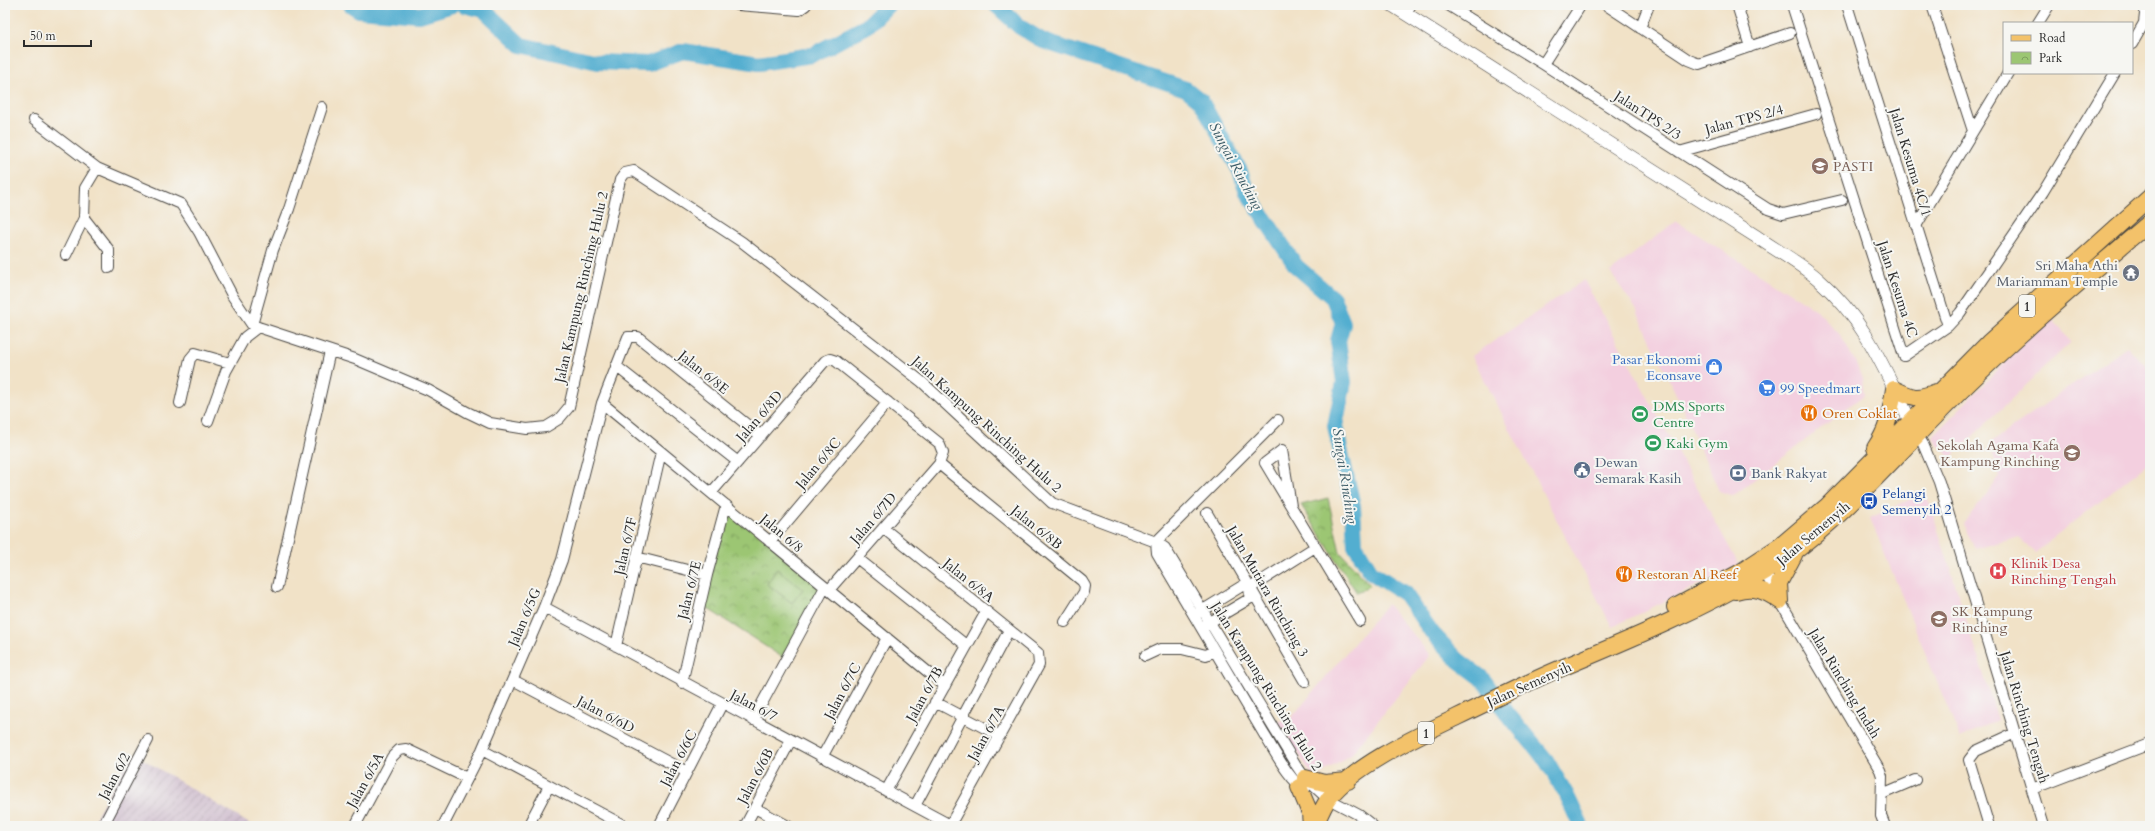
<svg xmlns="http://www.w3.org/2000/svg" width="2155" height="831" font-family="Cardo,serif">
	<defs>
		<pattern id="industrial-furrows" width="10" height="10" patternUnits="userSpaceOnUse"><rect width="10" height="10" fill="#cfbdce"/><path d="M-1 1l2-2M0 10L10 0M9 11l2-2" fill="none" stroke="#a89aa7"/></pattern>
		<pattern id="park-crowns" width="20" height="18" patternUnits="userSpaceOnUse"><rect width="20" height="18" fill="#9cc673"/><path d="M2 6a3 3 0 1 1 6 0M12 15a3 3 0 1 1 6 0" fill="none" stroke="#7fa15f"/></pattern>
	</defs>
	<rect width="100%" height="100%" fill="#f6f6f2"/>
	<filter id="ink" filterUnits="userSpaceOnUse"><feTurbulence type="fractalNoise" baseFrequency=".025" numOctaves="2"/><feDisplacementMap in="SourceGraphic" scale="8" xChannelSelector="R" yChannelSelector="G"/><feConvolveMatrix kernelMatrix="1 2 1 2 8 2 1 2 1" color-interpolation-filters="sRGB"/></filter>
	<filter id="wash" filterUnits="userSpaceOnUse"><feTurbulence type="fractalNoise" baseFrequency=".012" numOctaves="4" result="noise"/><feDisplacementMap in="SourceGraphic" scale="16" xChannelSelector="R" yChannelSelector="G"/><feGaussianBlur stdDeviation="0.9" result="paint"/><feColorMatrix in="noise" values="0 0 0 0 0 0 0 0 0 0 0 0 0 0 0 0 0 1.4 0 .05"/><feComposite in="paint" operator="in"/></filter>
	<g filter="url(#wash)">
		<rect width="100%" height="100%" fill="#f1e2c7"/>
		<path fill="#f3cfdf" d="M1676 221 1817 310 1841 336 1856 363 1862 379 1864 395 1733 496 1719 491 1683 409 1636 309 1610 272Z
			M1584 280 1739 565 1612 627 1472 356Z
			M2050 316 2071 342 1950 458 1932 437Z
			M2127 346 2150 371V462L2035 553 2019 537 1975 549 1963 524 2000 477 1990 443Z
			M1926 492 1998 720 1960 738 1870 518Z
			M1387 604 1430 655 1351 755 1314 778 1278 722 1292 717Z"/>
		<path fill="url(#industrial-furrows)" d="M131 752 253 826H91Z"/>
		<path fill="url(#park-crowns)" stroke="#64784f" d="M1328 498 1340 552 1370 585 1357 593 1301 505Z
			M727 508 824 587 785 659 702 605Z"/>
		<path fill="#9cc673" stroke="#64784f" d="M777 569 803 589 792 603 767 584Z"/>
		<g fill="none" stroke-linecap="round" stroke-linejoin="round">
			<path stroke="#52aed0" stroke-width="16" d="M351 5 359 10 419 15 452 5
				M464 5 484 10 521 45 598 62 648 64 683 51 759 63 812 55 867 26 888 5
				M996 5 1020 27 1043 41 1186 89 1201 101 1240 171 1247 192 1296 266 1333 298 1343 323 1338 341 1344 382 1335 426 1353 506 1355 545 1371 572 1405 594 1433 634 1458 660 1482 678 1507 713 1546 760 1566 794 1581 826"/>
		</g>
	</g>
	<g filter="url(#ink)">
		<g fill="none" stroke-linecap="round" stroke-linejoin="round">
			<defs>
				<path id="minor" d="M738 5 799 10 806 5
					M1448 5 1543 64 1768 209 1783 214 1842 200
					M1606 5 1689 60 1699 64 1790 33
					M1737 5 1750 47
					M1792 5 1904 356 1948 326 1960 313 2043 192 2115 73
					M1847 5 1948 326
					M1932 5 1973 131
					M1405 14 1411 5
					M2038 23 2048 7 2046 5
					M1640 28 1649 5
					M2132 44 2144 23 2146 5
					M1543 64 1581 5
					M34 120 97 168 181 204 199 232 233 297 252 325 355 359 428 390 467 412 490 423 527 429 546 427 559 419 569 407 620 180 625 173 634 171 742 242 922 382 1052 503 1156 542 1165 548 1296 765 1305 778 1328 799
					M1679 152 1816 114
					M84 218 109 250V268
					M1916 226 2008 73
					M66 255 84 218 85 188 97 168
					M252 325 273 250 289 209 322 107
					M616 366 738 462
					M180 403 190 359 195 353 230 363
					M602 403 945 686
					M1278 420 1156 542 1157 553 1265 736C1274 750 1290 782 1305 789
					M208 421 226 371 245 337 258 327
					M1915 431 1923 444 1939 482 2043 826
					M939 464 1082 581 1085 586 1084 592 1065 622
					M711 493 825 361 830 359 836 361 939 443 943 453 939 464 829 590
					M1291 506 1282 450 1265 463C1297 516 1329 569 1360 621
					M1207 513 1305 682
					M883 528 1038 653 1039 665 950 825
					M770 542 888 402
					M636 557 707 575
					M857 558 967 646
					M1762 567 1780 601 1880 770 1882 776 1881 816 1885 826
					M277 587 330 351
					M1250 588 1315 547
					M544 607 952 826
					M1198 613 1242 586 1250 588 1249 599 1205 625
					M616 646 661 452
					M1145 656 1160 649H1182L1206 655 1215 651
					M513 680 687 772
					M682 683 707 575 726 505
					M935 702 1000 736
					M753 720 825 587
					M482 750 625 826
					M822 757 887 638
					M2032 789 2150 744
					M886 791 986 612
					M1882 794 1915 780
					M1325 797 1359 815 1373 826
					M915 806 1009 630
					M755 808 788 826
					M103 826 148 740
					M355 826 392 757 399 750 406 749 467 778
					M443 826 482 750 544 607 562 560 602 403 628 337H638L761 436
					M528 826 549 786
					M659 826 722 704
					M745 826 791 740
					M1989 826 1969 760 1976 751 2015 733"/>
				<path id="tertiary" d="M1392 5 1757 237C1777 251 1800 263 1818 279 1865 320 1883 366 1910 421"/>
				<path id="primary" d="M1875 448C1889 427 1890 413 1894 389 1913 398 1916 400 1936 392
					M1736 591C1753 585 1766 591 1780 601
					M1780 601 1779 583 1794 555
					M1675 607 1739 573 1780 546 1827 506 1988 343 2150 197
					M1305 778 1324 783 1348 781
					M1299 787 1310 813 1311 826
					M1315 826C1319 817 1323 806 1329 798 1356 764 1418 736 1457 717 1489 702 1520 686 1552 672 1623 642 1695 613 1761 574 1827 536 1882 470 1936 416 2003 347 2077 284 2150 222"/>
			</defs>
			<use href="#minor" stroke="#494642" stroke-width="12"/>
			<use href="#tertiary" stroke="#494642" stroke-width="14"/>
			<use href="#primary" stroke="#494642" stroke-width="18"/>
			<use href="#minor" stroke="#fff" stroke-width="10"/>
			<use href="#tertiary" stroke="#fff" stroke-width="13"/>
			<use href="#primary" stroke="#f3c26a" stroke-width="16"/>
		</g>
	</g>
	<defs>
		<symbol id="school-disc" viewBox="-11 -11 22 22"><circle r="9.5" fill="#8d6e63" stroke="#f6f6f2"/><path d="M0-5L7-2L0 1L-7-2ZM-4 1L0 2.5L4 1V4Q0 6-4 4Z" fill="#fff"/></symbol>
		<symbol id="temple-disc" viewBox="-11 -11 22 22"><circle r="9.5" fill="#6b7280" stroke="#f6f6f2"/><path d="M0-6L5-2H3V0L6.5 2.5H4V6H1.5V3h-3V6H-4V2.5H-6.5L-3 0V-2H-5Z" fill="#fff"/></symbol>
		<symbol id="shop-disc" viewBox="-11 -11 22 22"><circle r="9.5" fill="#3f7fe0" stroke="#f6f6f2"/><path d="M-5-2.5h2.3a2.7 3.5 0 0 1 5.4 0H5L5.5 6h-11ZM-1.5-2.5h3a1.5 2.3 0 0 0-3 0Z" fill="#fff"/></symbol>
		<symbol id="supermarket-disc" viewBox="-11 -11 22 22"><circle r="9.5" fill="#3f7fe0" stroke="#f6f6f2"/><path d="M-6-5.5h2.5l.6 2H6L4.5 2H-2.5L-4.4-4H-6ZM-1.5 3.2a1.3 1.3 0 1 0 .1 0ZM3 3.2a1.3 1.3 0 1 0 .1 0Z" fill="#fff"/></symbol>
		<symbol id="restaurant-disc" viewBox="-11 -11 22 22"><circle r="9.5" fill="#e8710a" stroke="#f6f6f2"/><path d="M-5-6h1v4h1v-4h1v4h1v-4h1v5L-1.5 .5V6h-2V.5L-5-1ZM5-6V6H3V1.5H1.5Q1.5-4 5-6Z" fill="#fff"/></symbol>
		<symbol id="stadium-disc" viewBox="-11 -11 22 22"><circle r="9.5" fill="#2e9e5b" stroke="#f6f6f2"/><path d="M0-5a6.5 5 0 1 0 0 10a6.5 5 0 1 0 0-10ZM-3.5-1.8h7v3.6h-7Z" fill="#fff"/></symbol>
		<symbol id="civic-disc" viewBox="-11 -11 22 22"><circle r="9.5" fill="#5c6f8a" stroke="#f6f6f2"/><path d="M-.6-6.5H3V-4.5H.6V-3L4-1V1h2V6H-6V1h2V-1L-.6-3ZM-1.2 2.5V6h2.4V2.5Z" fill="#fff"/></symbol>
		<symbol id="bank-disc" viewBox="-11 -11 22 22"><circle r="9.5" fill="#5c6f8a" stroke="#f6f6f2"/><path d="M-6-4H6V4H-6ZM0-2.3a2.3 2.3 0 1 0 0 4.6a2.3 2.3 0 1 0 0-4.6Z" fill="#fff"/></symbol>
		<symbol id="bus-disc" viewBox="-11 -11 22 22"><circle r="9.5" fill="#1a4fb4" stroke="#f6f6f2"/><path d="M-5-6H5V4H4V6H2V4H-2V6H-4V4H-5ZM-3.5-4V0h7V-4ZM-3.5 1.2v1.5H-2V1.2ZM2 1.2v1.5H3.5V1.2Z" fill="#fff"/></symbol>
		<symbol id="hospital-disc" viewBox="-11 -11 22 22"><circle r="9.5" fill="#e0444e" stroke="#f6f6f2"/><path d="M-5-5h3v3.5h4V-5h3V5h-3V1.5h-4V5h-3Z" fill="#fff"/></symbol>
	</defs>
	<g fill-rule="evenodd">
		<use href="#school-disc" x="1810" y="156" width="20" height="20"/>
		<use href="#temple-disc" x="2121" y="263" width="20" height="20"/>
		<use href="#shop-disc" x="1704" y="357" width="20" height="20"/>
		<use href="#supermarket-disc" x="1757" y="378" width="20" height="20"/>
		<use href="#restaurant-disc" x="1799" y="403" width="20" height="20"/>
		<use href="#stadium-disc" x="1630" y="404" width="20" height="20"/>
		<use href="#stadium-disc" x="1643" y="433" width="20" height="20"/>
		<use href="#school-disc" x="2062" y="443" width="20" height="20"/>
		<use href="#civic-disc" x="1572" y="460" width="20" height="20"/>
		<use href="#bank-disc" x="1728" y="463" width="20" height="20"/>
		<use href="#bus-disc" x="1859" y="491" width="20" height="20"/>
		<use href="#hospital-disc" x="1988" y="561" width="20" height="20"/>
		<use href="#restaurant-disc" x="1614" y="564" width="20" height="20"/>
		<use href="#school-disc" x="1929" y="609" width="20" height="20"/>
	</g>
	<g text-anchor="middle" stroke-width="4" stroke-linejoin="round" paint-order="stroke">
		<g fill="#f6f6f2" stroke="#686867" stroke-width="1">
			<rect x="2019" y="295" width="16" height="22" rx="3"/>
			<rect x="1418" y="722" width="16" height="22" rx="3"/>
		</g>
		<g font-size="13" font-weight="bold" fill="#2b2b2b">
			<text x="2027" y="311">1</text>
			<text x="1426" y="738">1</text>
		</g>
		<g font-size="14" fill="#2b2b2b" stroke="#f6f6f2">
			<text transform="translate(1648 115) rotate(33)" y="5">JalanTPS 2/3</text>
			<text transform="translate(1744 119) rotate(-15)" y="5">Jalan TPS 2/4</text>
			<text transform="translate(1911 162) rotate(73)" y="5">Jalan Kesuma 4C/1</text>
			<text transform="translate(581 287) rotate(-77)" y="5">Jalan Kampung Rinching Hulu 2</text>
			<text transform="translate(1898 289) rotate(72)" y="5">Jalan Kesuma 4C</text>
			<text transform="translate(704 372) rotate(39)" y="5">Jalan 6/8E</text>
			<text transform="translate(759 416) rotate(-49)" y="5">Jalan 6/8D</text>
			<text transform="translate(987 424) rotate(42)" y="5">Jalan Kampung Rinching Hulu 2</text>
			<text transform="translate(818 463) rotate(-50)" y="5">Jalan 6/8C</text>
			<text transform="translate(873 518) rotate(-49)" y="5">Jalan 6/7D</text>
			<text transform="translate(1037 527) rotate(39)" y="5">Jalan 6/8B</text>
			<text transform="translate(782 533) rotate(40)" y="5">Jalan 6/8</text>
			<text transform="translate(1813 533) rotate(-40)" y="5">Jalan Semenyih</text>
			<text transform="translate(625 546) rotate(-77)" y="5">Jalan 6/7F</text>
			<text transform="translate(969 580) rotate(39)" y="5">Jalan 6/8A</text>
			<text transform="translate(689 590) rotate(-76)" y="5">Jalan 6/7E</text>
			<text transform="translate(1268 591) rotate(60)" y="5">Jalan Mutiara Rinching 3</text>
			<text transform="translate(524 617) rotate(-67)" y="5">Jalan 6/5G</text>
			<text transform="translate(1845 683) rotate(59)" y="5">Jalan Rinching Indah</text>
			<text transform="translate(1529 684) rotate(-24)" y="5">Jalan Semenyih</text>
			<text transform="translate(1267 686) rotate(58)" y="5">Jalan Kampung Rinching Hulu 2</text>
			<text transform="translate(842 691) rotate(-62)" y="5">Jalan 6/7C</text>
			<text transform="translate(924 694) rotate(-61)" y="5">Jalan 6/7B</text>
			<text transform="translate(754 705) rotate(28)" y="5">Jalan 6/7</text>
			<text transform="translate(606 714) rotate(28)" y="5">Jalan 6/6D</text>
			<text transform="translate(2025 717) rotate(73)" y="5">Jalan Rinching Tengah</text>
			<text transform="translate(986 733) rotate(-61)" y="5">Jalan 6/7A</text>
			<text transform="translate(678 758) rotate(-62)" y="5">Jalan 6/6C</text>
			<text transform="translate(114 776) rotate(-62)" y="5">Jalan 6/2</text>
			<text transform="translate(755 776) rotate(-62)" y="5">Jalan 6/6B</text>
			<text transform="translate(365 780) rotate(-61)" y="5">Jalan 6/5A</text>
		</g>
		<g font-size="14" fill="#785e54" stroke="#f6f6f2" text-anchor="start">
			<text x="1833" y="171">PASTI</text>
			<text x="2059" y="450" text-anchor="end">Sekolah Agama Kafa<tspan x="2059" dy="16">Kampung Rinching</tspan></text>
			<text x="1952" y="616">SK Kampung<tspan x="1952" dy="16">Rinching</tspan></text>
		</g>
		<g font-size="14" fill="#5b616d" stroke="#f6f6f2" text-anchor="end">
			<text x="2118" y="270">Sri Maha Athi<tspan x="2118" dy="16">Mariamman Temple</tspan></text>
		</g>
		<g font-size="14" fill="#366cbe" stroke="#f6f6f2" text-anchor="end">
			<text x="1701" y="364">Pasar Ekonomi<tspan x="1701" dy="16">Econsave</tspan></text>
			<text x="1780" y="393" text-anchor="start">99 Speedmart</text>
		</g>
		<g font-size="14" fill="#27864d" stroke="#f6f6f2" text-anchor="start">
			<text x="1653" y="411">DMS Sports<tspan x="1653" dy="16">Centre</tspan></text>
			<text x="1666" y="448">Kaki Gym</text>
		</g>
		<g font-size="14" fill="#c56008" stroke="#f6f6f2" text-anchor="start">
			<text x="1822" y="418">Oren Coklat</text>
			<text x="1637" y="579">Restoran Al Reef</text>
		</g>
		<g font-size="14" fill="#4e5e75" stroke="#f6f6f2" text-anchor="start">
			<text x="1595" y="467">Dewan<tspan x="1595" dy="16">Semarak Kasih</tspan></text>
			<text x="1751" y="478">Bank Rakyat</text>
		</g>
		<g font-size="14" fill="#164399" stroke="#f6f6f2" text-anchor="start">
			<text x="1882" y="498">Pelangi<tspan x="1882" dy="16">Semenyih 2</tspan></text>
		</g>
		<g font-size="14" fill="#be3a42" stroke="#f6f6f2" text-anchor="start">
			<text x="2011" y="568">Klinik Desa<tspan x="2011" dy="16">Rinching Tengah</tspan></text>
		</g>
		<g font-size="15" font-style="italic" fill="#395965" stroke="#f6f6f2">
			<text transform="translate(1236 166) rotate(62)" y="5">Sungai Rinching</text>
			<text transform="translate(1345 476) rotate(81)" y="5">Sungai Rinching</text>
		</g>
	</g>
	<rect width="2155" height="831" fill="none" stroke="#f6f6f2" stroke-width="20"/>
	<rect x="2003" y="22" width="130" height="52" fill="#f6f6f2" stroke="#a5a5a2"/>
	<rect x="2011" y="35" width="20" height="6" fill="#f3c26a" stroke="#a5a5a2"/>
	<text x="2039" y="42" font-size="12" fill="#2b2b2b">Road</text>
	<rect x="2011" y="52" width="20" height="12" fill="url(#park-crowns)" stroke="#a5a5a2"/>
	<text x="2039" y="62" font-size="12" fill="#2b2b2b">Park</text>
	<path d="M24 40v6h67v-6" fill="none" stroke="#2b2b2b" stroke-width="2"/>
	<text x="30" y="40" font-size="12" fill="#2b2b2b" stroke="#f6f6f2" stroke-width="3" paint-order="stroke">50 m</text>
</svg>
